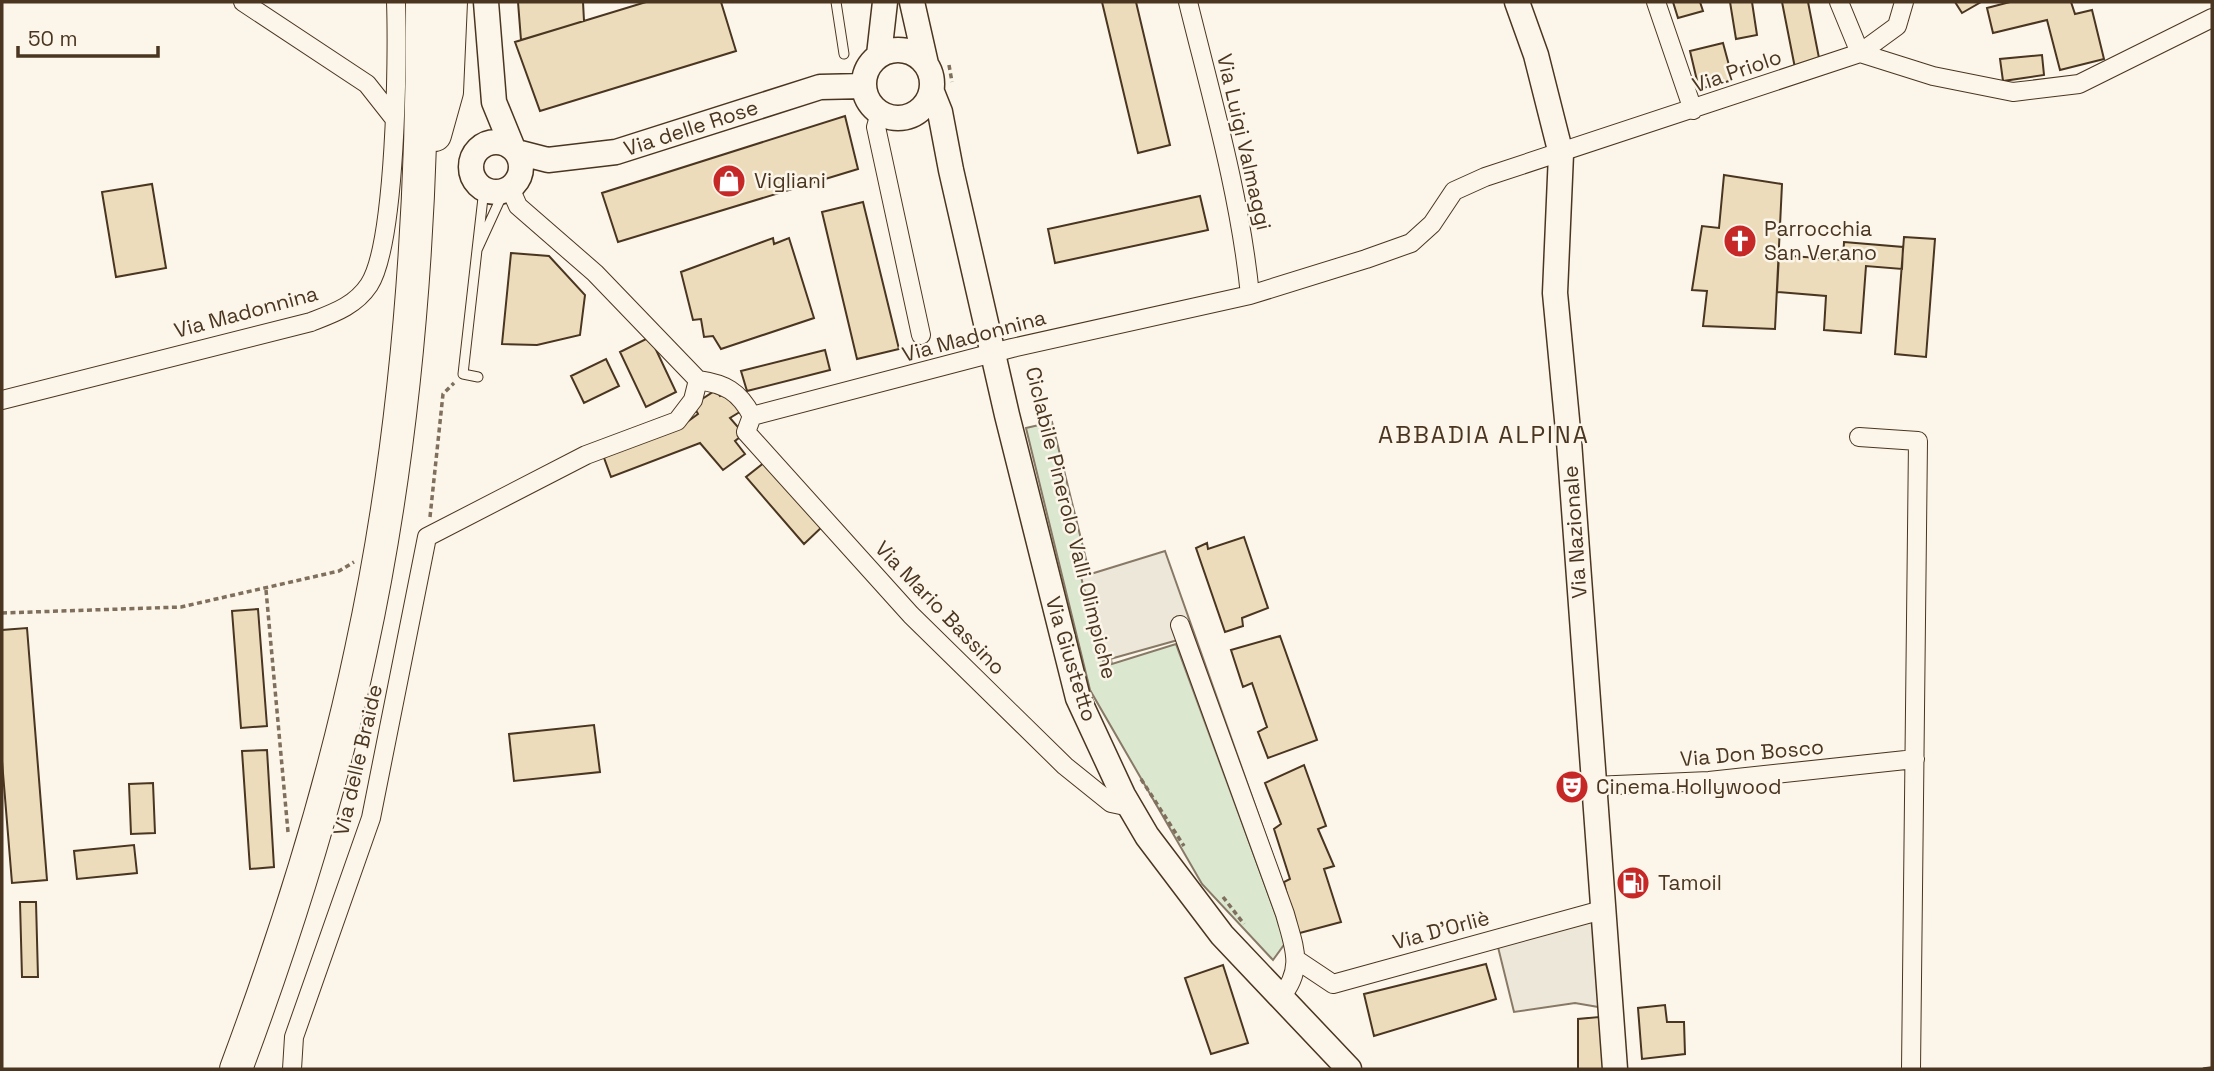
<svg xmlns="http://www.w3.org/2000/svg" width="2214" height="1071" font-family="'Space Grotesk',sans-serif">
	<rect width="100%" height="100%" fill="#fbf6e9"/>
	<path fill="#dce7d0" stroke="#887966" stroke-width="2" d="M1052 422 1112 664 1176 644 1286 942 1273 960 1202 884 1090 690 1026 428Z"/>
	<path fill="#ede7d9" stroke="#887966" stroke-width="2" d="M1165 551 1283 884 1178 640 1103 661 1081 577Z
		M1602 910 1610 1009 1575 1003 1514 1012 1496 939Z"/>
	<path fill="#ecdcbc" stroke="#4a3520" stroke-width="2" d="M518 2H583L584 21 521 40Z
		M646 2H721L736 51 540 111 515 42Z
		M1102 2H1136L1170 145 1138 153Z
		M1673 2H1700L1703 11 1678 18Z
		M1730 2H1752L1757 35 1736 39Z
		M1782 2H1808L1820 63 1795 68Z
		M1955 2H1981L1962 13Z
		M2010 2H2071L2075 14 2092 10 2104 59 2060 70 2047 20 1993 33 1987 8Z
		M1723 43 1733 80 1699 89 1690 51Z
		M2042 55 2044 75 2003 81 2000 59Z
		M845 116 858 169 618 242 602 193Z
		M1724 175 1782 184 1775 329 1703 326 1707 291 1692 290 1702 226 1719 228Z
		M152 184 166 268 116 277 102 192Z
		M1200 196 1208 230 1055 263 1048 229Z
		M863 202 899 349 857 359 822 212Z
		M1904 237 1935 239 1926 357 1895 354Z
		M773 238 774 244 789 238 814 318 721 349 713 336 704 337 701 319 693 320 681 272Z
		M1844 242 1903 247 1902 269 1866 266 1861 333 1824 330 1826 296 1777 292 1779 255 1843 260Z
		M511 253 549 256 585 295 580 335 537 345 502 344Z
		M650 337 676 392 646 407 620 352Z
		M825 350 830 370 747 391 741 371Z
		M606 359 619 386 584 403 571 376Z
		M716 390 720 396 730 391 743 410 730 418 744 434 735 441 745 454 723 470 700 443 611 477 603 455 680 427 698 414 693 405Z
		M765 462 824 525 804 544 746 477Z
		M1244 537 1268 608 1242 618 1243 626 1225 632 1196 548 1207 543 1208 549Z
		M258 609 267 726 241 728 232 611Z
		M27 628 47 880 12 883 2 761V630Z
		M1280 636 1317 740 1268 758 1258 732 1267 727 1252 683 1243 687 1231 650Z
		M594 725 600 772 514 781 509 734Z
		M267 750 274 867 250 869 242 751Z
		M1304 765 1326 826 1318 829 1334 866 1324 869 1341 922 1296 934 1284 882 1290 879 1274 829 1281 824 1265 783Z
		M153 783 155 833 131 834 129 784Z
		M134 845 137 873 77 879 74 851Z
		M20 902H36L38 977H22Z
		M1486 964 1496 999 1374 1036 1364 994Z
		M1223 965 1248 1043 1211 1054 1185 978Z
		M1665 1005 1667 1022H1684L1685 1054 1642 1059 1638 1008Z
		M1599 1017 1604 1069H1578V1019Z"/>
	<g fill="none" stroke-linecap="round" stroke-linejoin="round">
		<defs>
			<path id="lane" d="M836 2 844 54
				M484 189 477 250 504 191
				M477 250 463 374 478 377"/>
			<path id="street" d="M243 2 367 84 393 117
				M1188 2C1212 99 1240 195 1250 295
				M1656 2 1693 110
				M1839 2 1860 53 1933 76 2013 92 2079 84 2212 18
				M880 113 876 127 921 335
				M510 188 518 206 595 273 698 380
				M698 380C725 384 739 391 752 416L1012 348 1250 295 1366 259 1411 243 1432 224 1454 191 1485 177 1860 53 1897 26 1904 2
				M2 400 311 322C334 313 355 306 369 285 396 244 398 56 396 2
				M752 416 746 432 911 615 1065 766 1111 803 1130 807
				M1859 437 1918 441 1911 1069
				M1180 625 1285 914C1294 947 1305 969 1280 998
				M1593 786 1709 781 1915 759
				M1297 960 1333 984 1602 910
				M292 1069 294 1037 371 818 427 537 586 455 677 421 693 400 698 380"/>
			<path id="secondary" d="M486 2 494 102 512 146
				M912 2 926 64
				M1517 2 1536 55 1561 154 1555 293 1569 441 1615 1069
				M864 84a34 34 0 1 1 68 0a34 34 0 1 1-68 0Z
				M879 55 885 2
				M932 92 940 112 951 170 1007 415 1078 698 1123 795 1147 836 1222 935 1349 1069
				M471 167a25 25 0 1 1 50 0a25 25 0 1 1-50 0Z
				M517 152 548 160 616 152 820 87 864 86"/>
			<path id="highway" d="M435 135 447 92 451 2
				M236 1069C287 932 331 793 361 650 407 438 423 218 422 2"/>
		</defs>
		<use href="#lane" stroke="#4a3520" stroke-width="11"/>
		<use href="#street" stroke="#4a3520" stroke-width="20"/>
		<use href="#secondary" stroke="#4a3520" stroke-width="27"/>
		<use href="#highway" stroke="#4a3520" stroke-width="34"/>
		<path stroke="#7f6f5c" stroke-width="3.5" stroke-dasharray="5 3.5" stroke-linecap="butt" d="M949 65 952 82
			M430 517 443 394 454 383
			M266 590 288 832
			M2 613 181 607 339 571 354 562
			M1141 779 1184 846
			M1223 897 1244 924"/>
		<use href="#lane" stroke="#fbf6e9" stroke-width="9"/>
		<use href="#street" stroke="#fbf6e9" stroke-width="18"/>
		<use href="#secondary" stroke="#fbf6e9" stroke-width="24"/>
		<use href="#highway" stroke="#fbf6e9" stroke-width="32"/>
		<path stroke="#4a3520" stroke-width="3.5" d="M2204 1069 2212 1068"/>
	</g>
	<defs>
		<symbol id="shop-disc" viewBox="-11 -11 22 22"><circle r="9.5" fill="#c62828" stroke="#fbf6e9"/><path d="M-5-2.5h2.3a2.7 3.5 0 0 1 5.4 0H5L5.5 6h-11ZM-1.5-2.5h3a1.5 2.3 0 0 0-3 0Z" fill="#fff"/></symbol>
		<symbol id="church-disc" viewBox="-11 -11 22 22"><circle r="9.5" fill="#c62828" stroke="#fbf6e9"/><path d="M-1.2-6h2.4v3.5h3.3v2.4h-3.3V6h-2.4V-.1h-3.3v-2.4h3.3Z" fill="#fff"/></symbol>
		<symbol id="theatre-disc" viewBox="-11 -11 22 22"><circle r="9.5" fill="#c62828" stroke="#fbf6e9"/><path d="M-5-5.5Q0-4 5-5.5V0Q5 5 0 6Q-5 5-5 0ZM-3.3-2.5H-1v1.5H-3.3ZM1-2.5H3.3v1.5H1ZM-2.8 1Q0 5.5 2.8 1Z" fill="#fff"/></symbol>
		<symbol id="fuel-disc" viewBox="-11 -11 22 22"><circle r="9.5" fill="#c62828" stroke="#fbf6e9"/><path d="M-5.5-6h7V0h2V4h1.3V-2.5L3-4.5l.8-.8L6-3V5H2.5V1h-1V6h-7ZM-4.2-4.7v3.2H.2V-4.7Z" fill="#fff"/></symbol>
	</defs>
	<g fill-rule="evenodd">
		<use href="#shop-disc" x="710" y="162" width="38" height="38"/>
		<use href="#church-disc" x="1721" y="222" width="38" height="38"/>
		<use href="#theatre-disc" x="1553" y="768" width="38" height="38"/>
		<use href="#fuel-disc" x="1614" y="864" width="38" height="38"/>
	</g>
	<g text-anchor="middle" stroke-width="5" stroke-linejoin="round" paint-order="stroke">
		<g font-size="21" fill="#4a3520" stroke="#fbf6e9">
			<text transform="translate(1737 71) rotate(-19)" y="7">Via Priolo</text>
			<text transform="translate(691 128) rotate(-18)" y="7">Via delle Rose</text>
			<text transform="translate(1244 142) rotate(77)" y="7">Via Luigi Valmaggi</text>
			<text transform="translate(246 312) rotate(-15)" y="7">Via Madonnina</text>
			<text transform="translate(974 336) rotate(-15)" y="7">Via Madonnina</text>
			<text transform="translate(1071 523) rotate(76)" y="7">Ciclabile Pinerolo Valli Olimpiche</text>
			<text transform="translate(1575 532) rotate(-94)" y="7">Via Nazionale</text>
			<text transform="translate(940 608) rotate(46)" y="7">Via Mario Bassino</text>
			<text transform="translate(1071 659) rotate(73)" y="7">Via Giustetto</text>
			<text transform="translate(1752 753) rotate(-5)" y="7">Via Don Bosco</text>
			<text transform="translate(358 760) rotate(-77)" y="7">Via delle Braide</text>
			<text transform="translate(1441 930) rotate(-15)" y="7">Via D'Orliè</text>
		</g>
		<g font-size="21" fill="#4a3520" stroke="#fbf6e9" text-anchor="start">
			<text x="754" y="188">Vigliani</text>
			<text x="1764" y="236">Parrocchia<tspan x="1764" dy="24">San Verano</tspan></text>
			<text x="1596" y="794">Cinema Hollywood</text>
			<text x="1658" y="890">Tamoil</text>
		</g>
		<g font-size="24" letter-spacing="2" fill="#4a3520" stroke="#fbf6e9">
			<text x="1484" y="443">ABBADIA ALPINA</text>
		</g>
	</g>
	<rect width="2214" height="1071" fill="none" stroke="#4a3520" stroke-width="7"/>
	<path d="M18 46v10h140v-10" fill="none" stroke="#4a3520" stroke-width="3.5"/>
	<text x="28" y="46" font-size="21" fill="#4a3520" stroke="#fbf6e9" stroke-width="5" paint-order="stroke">50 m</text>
</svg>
